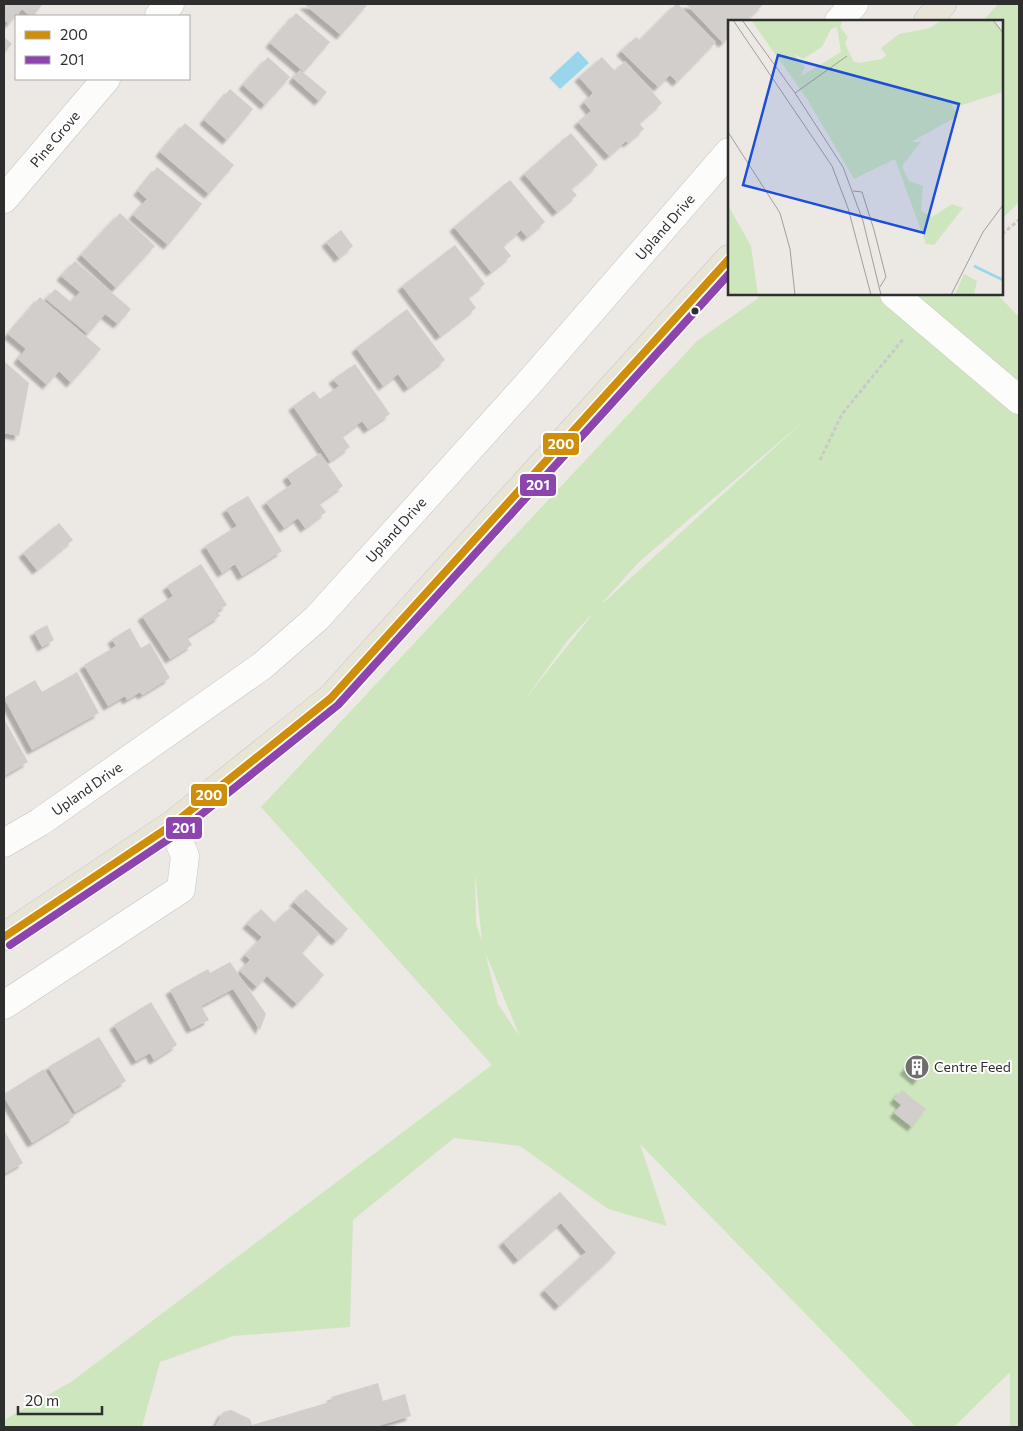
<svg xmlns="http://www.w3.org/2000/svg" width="1023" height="1431" font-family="Commissioner,sans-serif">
	<defs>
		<filter id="shadow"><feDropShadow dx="-4.5" dy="4.5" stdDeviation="1" flood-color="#0004"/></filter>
	</defs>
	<rect width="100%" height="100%" fill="#ece8e4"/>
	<path fill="#cee6be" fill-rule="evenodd" d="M998 4H1019V202L1002 219V21H983Z
		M761 294H997L1019 317V1427H1010V1372L954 1427H916L640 1144 667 1226 608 1209 520 1146 454 1138 353 1220 350 1327 233 1336 160 1362 142 1427H4V1420L71 1382 492 1065 261 807 697 341 757 299ZM805 420 603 603H602L638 563ZM591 615V616L523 702 568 640ZM475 871V872L482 942 476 923ZM485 952 520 1037 498 1004Z"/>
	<path fill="#99d6ec" d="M578 51 589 63 560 89 549 78Z"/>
	<path fill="#d1cecb" filter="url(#shadow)" d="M4 4H43L33 16H30L22 9 9 24 4 20Z
		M304 4H368L341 35Z
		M676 4H678L716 42 677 82 670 75 658 87 621 51 636 37 640 40Z
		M686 4H764L745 21H729V37L723 43Z
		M296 13 330 42 304 72 270 43Z
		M4 37 12 44 4 53Z
		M268 57 290 77 265 105 243 85Z
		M602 57 615 71 625 61 662 103 639 123 644 129 628 143 626 141 609 156 578 122 591 111 584 102 593 93 579 77Z
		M300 70 327 92 319 101 293 78Z
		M230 89 253 109 227 140 204 120Z
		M185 123 234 165 209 194 160 152Z
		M571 133 598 165 571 189 577 195 557 212 524 174Z
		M157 167 202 204 168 245 133 215 147 199 138 191Z
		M510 180 545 222 527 237 521 230 503 246 511 256 491 272 454 227Z
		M120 213 155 246 116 288 81 255Z
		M341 230 353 246 339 258 326 242Z
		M455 245 485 284 468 297 476 308 440 336 402 286Z
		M75 261 131 309 118 324 105 314 88 334 46 299 55 289 71 302 80 292 61 276Z
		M40 297 101 349 71 383 59 371 47 385 18 359 26 349 8 334Z
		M407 309 445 360 408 388 398 374 383 386 356 348Z
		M4 361 29 383 19 436 4 433Z
		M355 364 390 414 368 429 362 421 342 436 350 447 330 461 293 406 314 391 320 399 339 386 333 379Z
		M320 453 343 486 319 503 326 512 305 528 298 518 284 528 266 502 292 484 287 476Z
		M248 496 282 551 242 576 235 564 222 573 205 546 237 526 226 509Z
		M59 523 73 540 37 570 23 553Z
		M201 564 227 605 217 611 220 616 187 637 192 645 170 659 142 616 173 596 167 586Z
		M47 625 54 640 42 647 34 632Z
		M130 628 141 648 150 643 170 678 142 695 140 692 127 700 125 696 108 706 84 665 116 646 112 639Z
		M77 672 99 713 32 750 4 698 35 680 42 692Z
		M4 719 28 762 4 776Z
		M306 889 348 929 336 941 294 902Z
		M291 907 319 934 302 953 324 975 297 1004 267 976 257 987 240 971 250 960 245 955 262 937 247 924 261 909 275 923Z
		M230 962 266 1014 260 1030 233 989 201 1006 209 1020 191 1029 170 990 208 969 210 973Z
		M151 1002 177 1045 154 1060 150 1053 136 1061 114 1025Z
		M99 1037 126 1081 75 1112 48 1067Z
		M917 1054 930 1065 917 1081 904 1070Z
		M44 1069 74 1117 32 1143 4 1097V1094Z
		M902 1090 926 1109 912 1127 894 1113 901 1105 894 1099Z
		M4 1130 23 1163 4 1174Z
		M560 1192 616 1253 559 1306 544 1290 586 1252 561 1223 518 1260 503 1242Z
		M378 1383 383 1401 405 1394 411 1416 375 1427H215L223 1412 231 1410 250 1419 252 1425 333 1401 331 1397Z"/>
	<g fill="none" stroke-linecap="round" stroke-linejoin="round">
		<defs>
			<path id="minor" d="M159 16 170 4
				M839 21 854 4
				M4 199 106 79
				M894 294 1019 400
				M4 843 40 822 262 666 317 618 528 384 729 152
				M4 1005 181 889 185 856 172 825"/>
			<path id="major" d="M928 21 942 4
				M4 937 172 825 331 698 729 259"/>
		</defs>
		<use href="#minor" stroke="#c5c4c5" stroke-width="29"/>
		<use href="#major" stroke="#c6c5c4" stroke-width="29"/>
		<path stroke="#c9c9c8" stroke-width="3" stroke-dasharray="4 2.5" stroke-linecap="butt" d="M1002 234 1019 220
			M820 460 842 414 904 338"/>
		<use href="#minor" stroke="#fcfcfb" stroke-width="28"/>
		<use href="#major" stroke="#e8e4d6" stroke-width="28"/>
		<defs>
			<path id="bus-1" d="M4 937 172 825 331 698 729 259"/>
			<path id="bus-2" d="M10 945 178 833 338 705 729 274"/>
		</defs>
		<use href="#bus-1" stroke="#fff" stroke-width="11"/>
		<use href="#bus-2" stroke="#fff" stroke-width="11"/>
		<use href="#bus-1" stroke="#cf8e09" stroke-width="8"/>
		<use href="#bus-2" stroke="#8e44ad" stroke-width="8"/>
	</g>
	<defs>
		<symbol id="building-disc" viewBox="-11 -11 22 22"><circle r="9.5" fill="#706f6e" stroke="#fff"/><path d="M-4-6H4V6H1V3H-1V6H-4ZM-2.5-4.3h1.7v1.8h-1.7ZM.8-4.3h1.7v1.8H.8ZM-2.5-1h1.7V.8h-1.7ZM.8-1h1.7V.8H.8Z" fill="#fff"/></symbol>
	</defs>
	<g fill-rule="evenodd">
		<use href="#building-disc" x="903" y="1053" width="28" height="28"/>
	</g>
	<circle fill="#2e2e2e" stroke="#fff" stroke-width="2" cx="695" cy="311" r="4.5"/>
	<g text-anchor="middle" stroke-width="4" stroke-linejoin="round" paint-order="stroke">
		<g font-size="14" fill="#2e2e2e" stroke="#fff">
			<text transform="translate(55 139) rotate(-50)" y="5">Pine Grove</text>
			<text transform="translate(665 227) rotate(-49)" y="5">Upland Drive</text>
			<text transform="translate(396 530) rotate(-48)" y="5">Upland Drive</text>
			<text transform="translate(87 789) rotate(-35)" y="5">Upland Drive</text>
		</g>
		<g font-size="14" fill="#2e2e2e" stroke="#fff" text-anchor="start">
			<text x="934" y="1072">Centre Feed</text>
		</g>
	</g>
	<g transform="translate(728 20)">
		<rect width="275" height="275" fill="#ece8e4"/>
		<path d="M23 0H115L112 7 120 17 117 23 121 33 126 42 131 43 154 39 158 35 153 28 171 14 202 8 214 0H266L275 12V72L231 86 223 84 230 96 183 122H193L174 146 181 161 195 166 193 191 204 197 224 184 235 188 206 225 198 224 167 139 126 159 79 79ZM109 7 113 32 73 56 77 47 66 34 75 39 94 27 103 9ZM0 185 23 226 30 275H0ZM236 254 249 261 246 275H227Z" fill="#cee6be" fill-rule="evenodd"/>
		<path fill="none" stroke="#99d6ec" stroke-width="2.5" d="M246 246 275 260"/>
		<path fill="none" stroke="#a09e9b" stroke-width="1" d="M5 0 104 146 120 188 143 275M14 0 67 73 115 147 135 201 153 275M265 0 275 13M67 73 119 36M0 112 52 193 62 229 67 275M125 171 134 172 146 210 158 257 152 267M223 275 255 212 275 185"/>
		<path fill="#1d4ed8" fill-opacity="0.15" stroke="#1d4ed8" stroke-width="2.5" d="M50 35 231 84 196 213 15 165Z"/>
		<rect width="275" height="275" fill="none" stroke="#2e2e2e" stroke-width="2.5"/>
	</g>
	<g stroke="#fff" stroke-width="2">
		<rect x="542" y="432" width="38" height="24" rx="5" fill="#cf8e09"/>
		<rect x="519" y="473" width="38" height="24" rx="5" fill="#8e44ad"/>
		<rect x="190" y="783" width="38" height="24" rx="5" fill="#cf8e09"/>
		<rect x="165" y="816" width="38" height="24" rx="5" fill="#8e44ad"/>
	</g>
	<g font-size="14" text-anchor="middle" font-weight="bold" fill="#fff">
		<text x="561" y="449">200</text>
		<text x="538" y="490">201</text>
		<text x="209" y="800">200</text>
		<text x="184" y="833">201</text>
	</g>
	<rect width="1023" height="1431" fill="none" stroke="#2e2e2e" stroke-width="10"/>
	<rect x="15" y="15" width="175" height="65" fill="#ffffff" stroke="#ababab"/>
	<rect x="25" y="31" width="25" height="8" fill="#cf8e09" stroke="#ababab"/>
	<text x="60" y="40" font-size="15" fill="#2e2e2e">200</text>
	<rect x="25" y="56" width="25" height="8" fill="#8e44ad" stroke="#ababab"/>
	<text x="60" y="65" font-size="15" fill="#2e2e2e">201</text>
	<path d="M18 1406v8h84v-8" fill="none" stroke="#2e2e2e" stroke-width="2.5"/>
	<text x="25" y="1406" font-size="15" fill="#2e2e2e" stroke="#ffffff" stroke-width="4" paint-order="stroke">20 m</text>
</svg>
